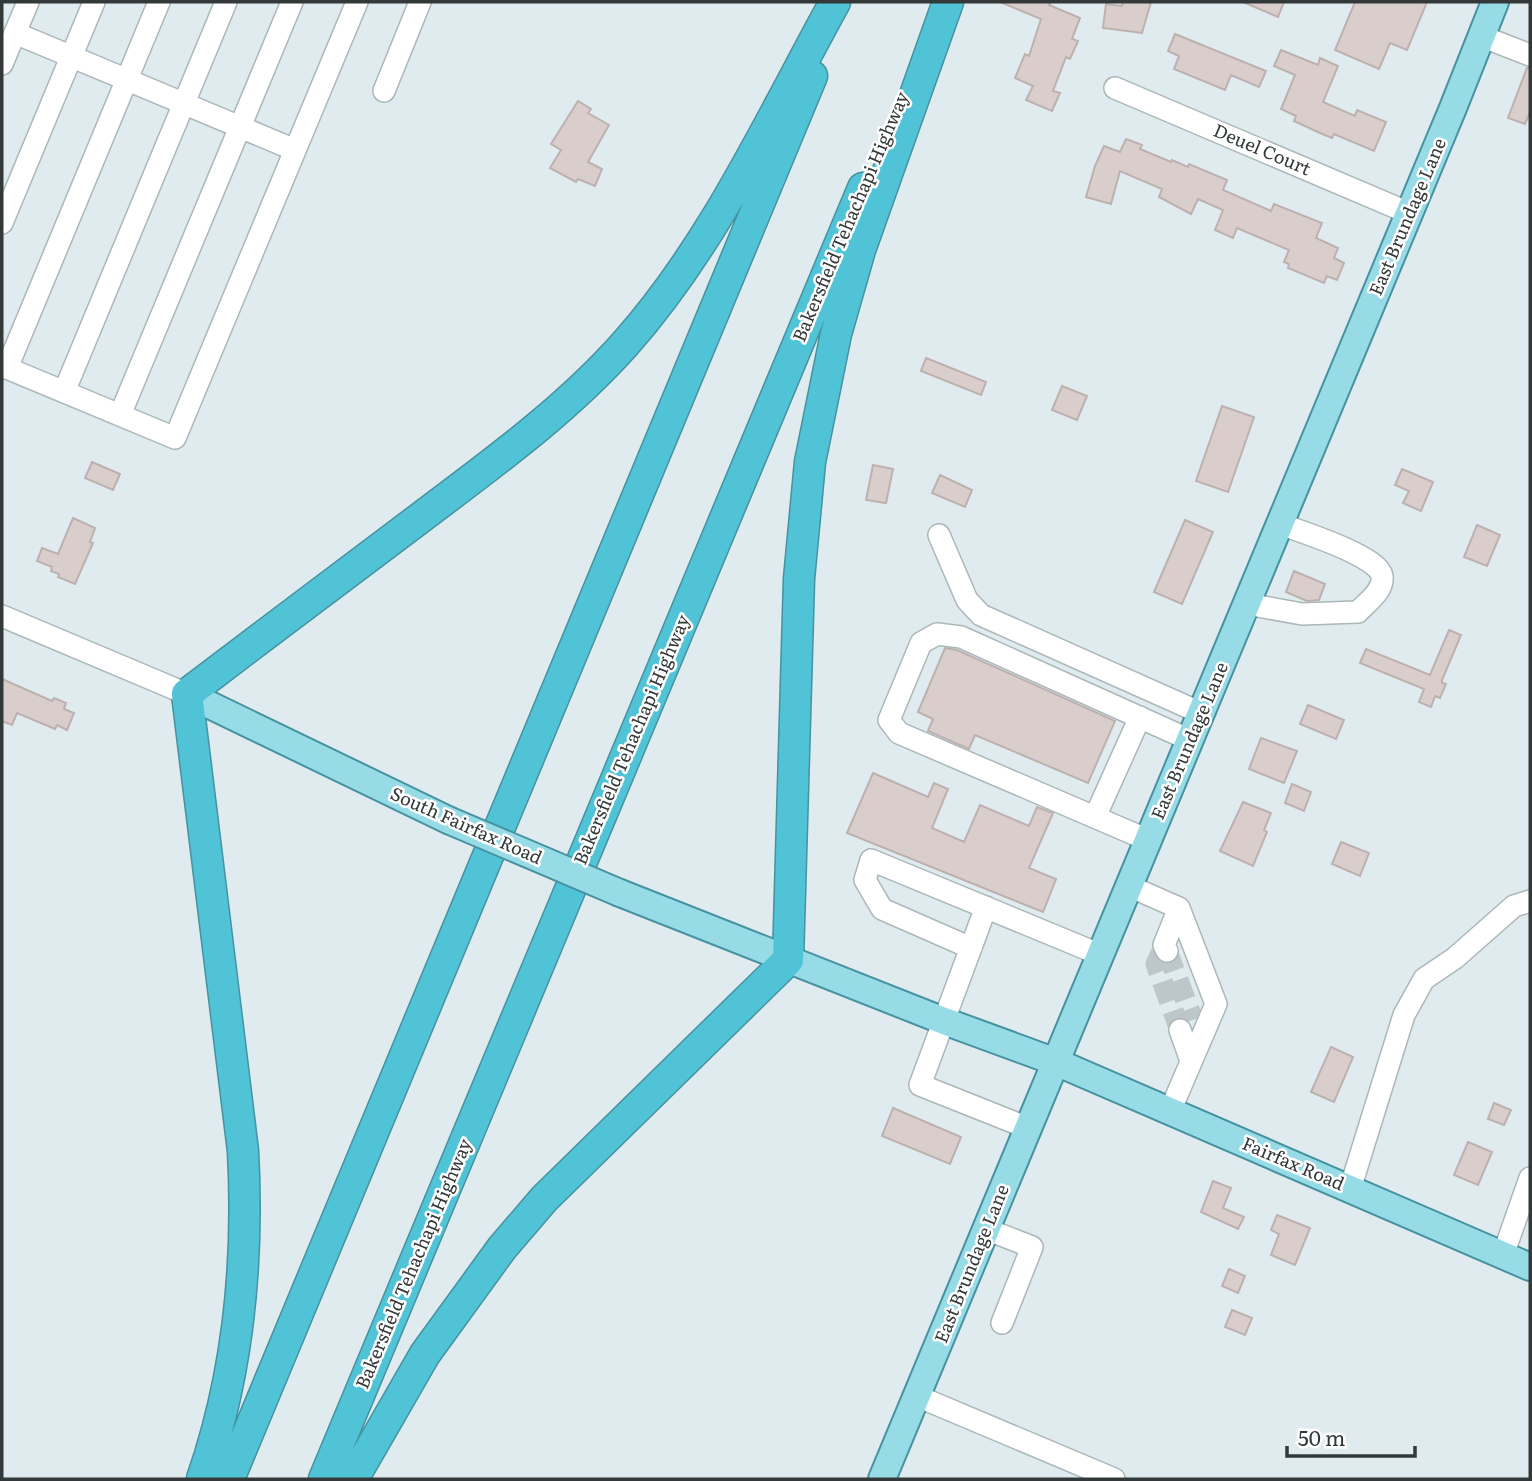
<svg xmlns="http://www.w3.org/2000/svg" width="1532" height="1481" font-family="Literata,serif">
	<rect width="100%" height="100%" fill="#dfebee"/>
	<path fill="#dacecd" stroke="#bdb1b0" stroke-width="2" d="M1000 2H1051L1049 5 1080 18 1072 39 1078 41 1070 59 1066 57 1053 91 1060 93 1052 111 1026 100 1033 86 1015 78 1025 54 1029 56 1041 19Z
		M1123 2H1151L1142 33 1103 28 1106 4 1122 6Z
		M1243 2H1284L1278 17Z
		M1355 2H1427L1407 50 1390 43 1379 69 1335 50Z
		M1175 34 1266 71 1259 87 1231 75 1225 90 1174 69 1179 56 1168 51Z
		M1281 50 1318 65 1320 58 1338 66 1323 102 1355 116 1357 110 1386 122 1374 151 1334 134 1332 138 1320 133 1294 121 1296 116 1281 109 1295 75 1274 66Z
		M1527 68H1530V112L1525 124 1508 118Z
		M578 101 591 109 588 113 609 125 588 162 602 169 595 186 578 179 576 182 550 168 561 150 551 144Z
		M1126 139 1142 145 1140 149 1171 162 1172 160 1188 167 1189 164 1227 180 1223 190 1271 211 1274 204 1322 223 1316 238 1338 248 1334 258 1344 263 1337 280 1327 276 1324 283 1288 268 1289 264 1284 262 1289 250 1237 228 1233 238 1215 230 1223 210 1198 199 1191 214 1159 197 1162 189 1120 171 1111 204 1086 197 1095 166 1104 146 1120 152Z
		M926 358 986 382 981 395 921 371Z
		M1062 386 1087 396 1077 420 1052 410Z
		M1222 406 1254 417 1228 492 1196 481Z
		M92 462 120 474 113 490 85 478Z
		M873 465 893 469 886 503 866 500Z
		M1402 469 1433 482 1421 511 1403 503 1409 491 1395 485Z
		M940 475 972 490 965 507 932 493Z
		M73 518 95 528 90 542 93 543 75 584 58 577 59 574 51 571 52 567 37 561 42 548 58 554Z
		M1185 520 1213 532 1182 604 1154 592Z
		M1477 525 1500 535 1487 566 1464 557Z
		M1294 571 1325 584 1319 600 1307 601 1286 592Z
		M1449 630 1461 635 1442 680V683L1446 684 1440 698 1435 696 1431 707 1419 702 1424 689 1360 663 1366 649 1430 675Z
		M945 648 957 650 1115 721 1088 783 975 735 969 749 928 731 933 719 918 712Z
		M2 679 52 701 54 698 66 703 64 709 74 713 67 730 57 725 55 729 17 713 12 725 2 721Z
		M1308 705 1344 720 1336 739 1300 724Z
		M1261 738 1297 751 1284 783 1249 769Z
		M873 773 928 797 934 783 948 789 932 828 964 842 980 805 1029 826 1037 807 1053 813 1029 868 1056 879 1043 912 847 833Z
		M1292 784 1311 792 1304 811 1285 803Z
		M1243 802 1271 813 1264 830 1267 832 1253 866 1220 851Z
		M1341 842 1369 853 1360 876 1332 864Z
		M1331 1047 1353 1057 1334 1102 1311 1092Z
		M1494 1103 1511 1110 1504 1125 1488 1119Z
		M893 1108 961 1137 950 1164 882 1136Z
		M1468 1142 1492 1152 1478 1185 1454 1175Z
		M1213 1181 1231 1188 1223 1208 1244 1217 1238 1229 1201 1212Z
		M1277 1215 1310 1228 1295 1265 1271 1255 1279 1234 1271 1230Z
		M1229 1269 1245 1276 1238 1293 1222 1286Z
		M1232 1310 1252 1318 1245 1335 1225 1327Z"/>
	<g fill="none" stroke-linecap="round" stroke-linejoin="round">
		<path stroke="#bdc7ca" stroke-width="21" stroke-dasharray="21 10" stroke-linecap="butt" d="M1167 951 1193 1020
			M1161 953 1156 964 1180 1030"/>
		<defs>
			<path id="minor" d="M15 33 295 150
				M1481 36 1530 55
				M2 64 28 2
				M1115 88 1409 213
				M384 91 420 2
				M2 223 94 2
				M2 366 175 438 357 2
				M7 368 159 2
				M64 392 226 2
				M120 415 292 2
				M939 535 967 600 981 615 1201 713
				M1247 604 1302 614 1358 612C1367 602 1384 591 1382 576 1379 556 1299 531 1280 524
				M2 616 187 694
				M1095 817 1140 717
				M1148 840 899 733 889 720 921 643 937 634 961 637 1190 740
				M1129 886 1179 908 1216 1004 1170 1111
				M986 907 920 1085 1028 1128
				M971 948 882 909 865 880 871 860 1101 955
				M1167 951 1164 945 1179 908
				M1180 1030 1191 1061
				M1350 1189 1404 1015 1424 979 1455 958 1514 906 1530 901
				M986 1229 1032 1247 1002 1323
				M1503 1255 1530 1178
				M917 1396 1114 1479"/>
			<path id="major" d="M187 694 448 820
				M620 893 944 1021 1056 1062 1530 1267
				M882 1479 1453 108 1495 2"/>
			<path id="highway" d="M202 1479C239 1372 249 1263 243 1151L187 694C267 633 347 573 428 512 497 460 567 409 625 344 714 244 771 118 835 2
				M229 1479 812 76
				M324 1479 863 188
				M353 1479 425 1354 502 1248 544 1199 788 960 799 579 810 462 836 334 860 250 948 2"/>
		</defs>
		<use href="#minor" stroke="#abb7b9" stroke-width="24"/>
		<use href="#major" stroke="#4692a0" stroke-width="30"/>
		<use href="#highway" stroke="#4692a0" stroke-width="33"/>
		<use href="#minor" stroke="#fff" stroke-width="21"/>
		<use href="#major" stroke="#97dbe7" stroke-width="26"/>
		<use href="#highway" stroke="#51c3d7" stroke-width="30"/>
		<defs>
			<path id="major-bridge" d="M448 820 620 893"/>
		</defs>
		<use href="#major-bridge" stroke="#4692a0" stroke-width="30" stroke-linecap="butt"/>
		<use href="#major-bridge" stroke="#97dbe7" stroke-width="26"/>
	</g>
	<g text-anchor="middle" stroke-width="5" stroke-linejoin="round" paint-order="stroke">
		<g font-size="18" fill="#333839" stroke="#fff">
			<text transform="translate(1262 150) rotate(23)" y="6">Deuel Court</text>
			<text transform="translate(851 217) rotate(-67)" y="6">Bakersfield Tehachapi Highway</text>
			<text transform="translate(1408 217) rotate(-67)" y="6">East Brundage Lane</text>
			<text transform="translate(632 740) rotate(-67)" y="6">Bakersfield Tehachapi Highway</text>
			<text transform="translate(1190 741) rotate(-67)" y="6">East Brundage Lane</text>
			<text transform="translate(466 826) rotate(24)" y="6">South Fairfax Road</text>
			<text transform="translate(1293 1164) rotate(23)" y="6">Fairfax Road</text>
			<text transform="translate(414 1264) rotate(-67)" y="6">Bakersfield Tehachapi Highway</text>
			<text transform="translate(972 1264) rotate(-68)" y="6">East Brundage Lane</text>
		</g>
	</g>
	<rect width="1532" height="1481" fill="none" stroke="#333839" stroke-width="7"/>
	<path d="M1287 1446v10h128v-10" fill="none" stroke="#333839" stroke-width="3.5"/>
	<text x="1298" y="1446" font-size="21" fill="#333839" stroke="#ffffff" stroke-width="5" paint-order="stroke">50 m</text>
</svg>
